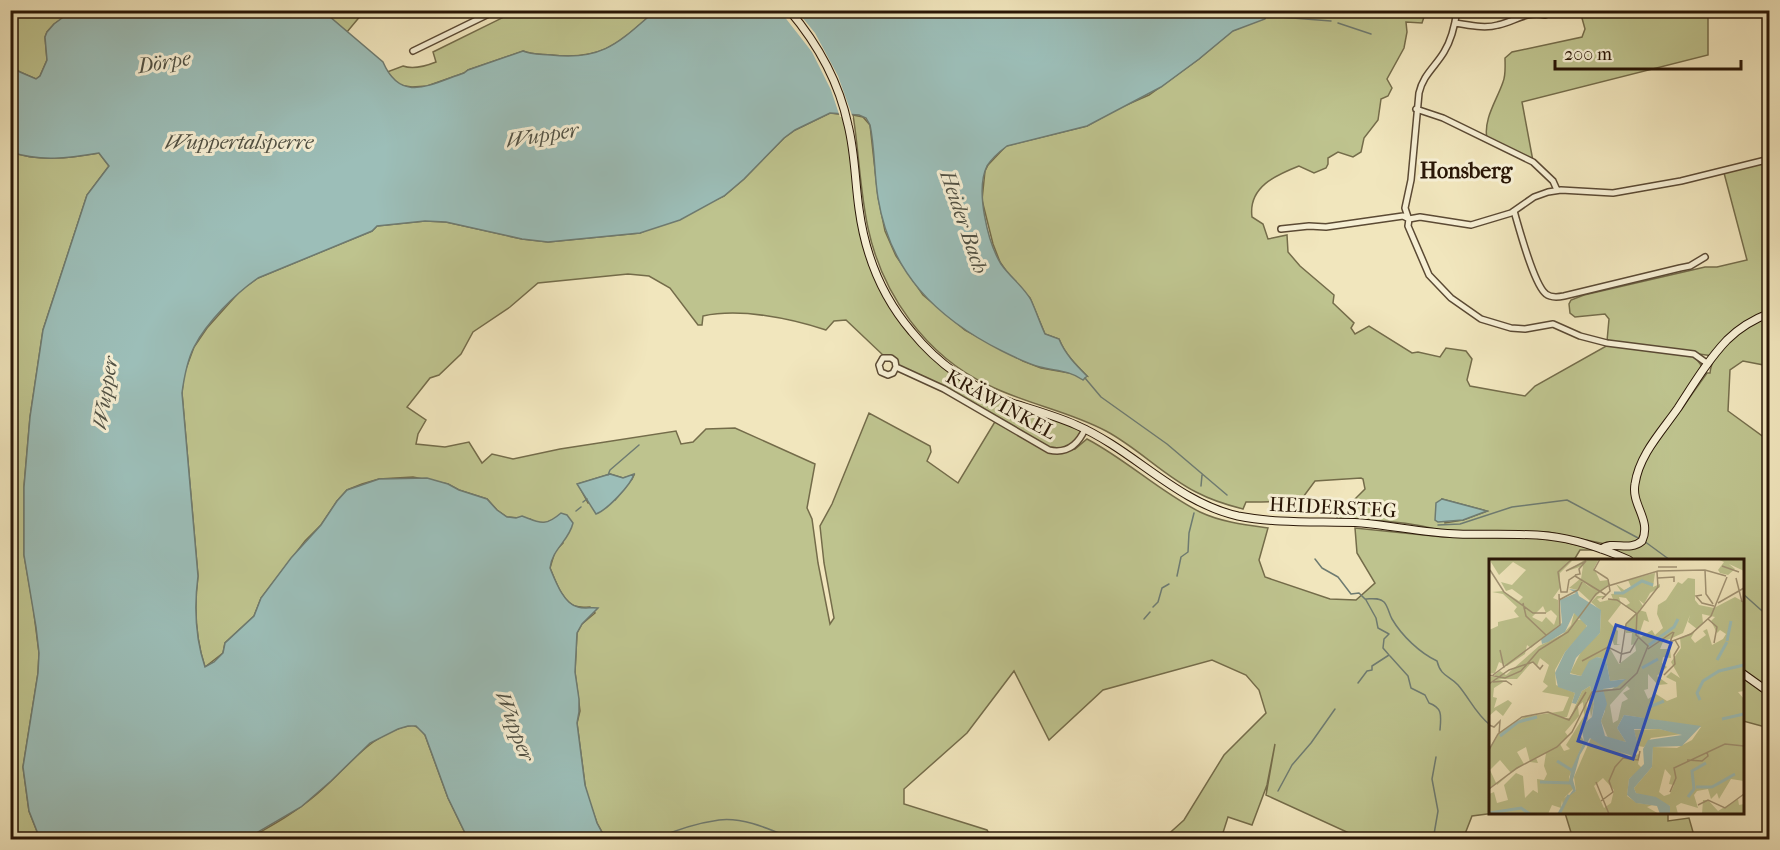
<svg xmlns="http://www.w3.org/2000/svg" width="1780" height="850" font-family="'IM FELL French Canon',serif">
	<rect width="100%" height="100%" fill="#f1e6bd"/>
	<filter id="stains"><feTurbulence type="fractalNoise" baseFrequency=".00333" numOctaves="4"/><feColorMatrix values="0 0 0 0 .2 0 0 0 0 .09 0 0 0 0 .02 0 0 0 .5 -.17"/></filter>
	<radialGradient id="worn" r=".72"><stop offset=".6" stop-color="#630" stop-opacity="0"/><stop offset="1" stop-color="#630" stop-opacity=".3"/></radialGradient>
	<path fill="#bec38e" stroke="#746c4a" stroke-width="1.5" fill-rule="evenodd" d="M10 11H73L54 24 47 32 45 37 47 60 40 76 36 79 20 72 11 65Z
		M323 11H371L362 14 347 32Z
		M516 11H655C619 43 603 61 551 55 541 54 532 55 523 51L468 70 464 73 427 86 412 87 399 85 387 72 403 66C414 70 426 66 436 62L433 52Z
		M1268 11H1426L1422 23 1406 22 1407 32 1404 48 1387 79 1392 88 1388 96 1381 99 1378 120 1364 138 1361 152 1353 157 1338 152 1328 158V164L1326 168 1314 173 1299 166C1276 175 1248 187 1252 217L1263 224 1268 239 1287 235 1288 252 1300 266 1334 295 1333 303 1354 323 1351 328 1355 334 1369 326 1412 353 1418 352 1440 357 1446 348 1466 351 1472 359 1467 380 1470 386 1525 396 1535 386 1608 345 1680 353 1695 357 1701 365 1700 372 1640 467 1707 373H1710C1712 348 1749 325 1769 316V366L1743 361 1730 370 1728 411 1769 441V728L1743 721 1742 560H1629L1601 549 1631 547 1642 537 1630 545 1605 544 1548 532 1443 531C1409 521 1372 520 1337 519L1338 509 1353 501 1365 489 1363 479 1361 478 1315 481 1295 508C1282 498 1263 503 1246 502L1243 509C1227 505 1211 500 1196 492 1164 476 1138 448 1106 431 1069 411 1026 404 988 385 926 356 882 294 868 228 860 191 859 152 853 115L863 117 870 125 878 197 885 231 896 256 923 295 965 330 1023 361 1041 368 1087 376C1076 365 1065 354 1059 339L1045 334 1030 298 1013 281 1000 262 993 244 982 200 985 171 988 165 1006 146 1087 126 1117 109 1149 95 1199 59 1232 31 1268 16ZM1442 499 1487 511 1463 520 1445 523Z
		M1580 11H1708V55L1522 102 1533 161 1487 139C1483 119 1497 100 1503 82 1506 75 1505 66 1505 58L1512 52 1582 37 1585 29Z
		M830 113 846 115 859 210 872 265 910 331 972 384 1085 429 1079 441 1056 451 977 408 896 367V363L885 357 846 320 834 321 826 330C790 318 740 308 703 316L702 325H698L670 288 649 276 628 274 538 283 510 307 473 332 461 354 439 375 430 378 407 407 426 420 418 434 416 444 445 447 469 442 482 463 492 454 513 459 560 449 676 431 681 444 693 442 706 429 735 428 815 464 807 508 812 519 818 563 830 624 834 618 824 563 820 526 832 504 869 413 930 446 931 452 927 461 958 483 996 420 1056 453 1075 449 1087 439C1127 460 1160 492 1200 512 1221 522 1246 525 1268 528L1259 560 1265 577 1330 599 1356 600 1375 583 1357 553 1355 528 1443 537 1534 538 1561 541 1597 550H1580L1574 560H1490V812L1495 813 1472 816 1463 839H1362L1266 795 1275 744 1267 785 1252 825 1228 817 1221 839H1163L1184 820 1224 755 1266 713 1259 690 1246 675 1212 660 1103 690 1049 740 1014 671 967 733 904 789V804L987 830 992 839H606L597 823 586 792 577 723 580 711 575 672 577 633 582 624 595 613 590 607C585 607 580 608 575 606 562 602 555 579 550 568L555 551 563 543 555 519 545 523H537L530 519 507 517 497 510 487 499 459 490 448 484 413 477 379 479 362 484 347 490 337 501 321 525 305 541 261 598 254 616 225 643 223 653 205 667C195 637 194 607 198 576L182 393 184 374 194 347 207 328 241 290 258 278 372 231 377 226 425 221 446 222 522 239 548 242 640 233 724 196 744 179 784 138 795 130ZM610 474 623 478 634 475 632 479 615 500 588 503 578 484Z
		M11 152C40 162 69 158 99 153L109 166 87 195 43 330 30 417 24 486V555L33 606 39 653 38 673 23 767 29 811 40 839 11 840Z
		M1769 161V312L1756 318 1713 356 1607 341 1609 319 1605 314 1575 317 1570 313 1569 304 1571 300 1584 295 1705 267H1717L1747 260 1724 173Z
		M413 725 421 729 425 735 448 798 468 839 246 840C271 826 295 813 317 794 347 769 371 731 413 725Z
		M1565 813H1668V821L1689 818 1695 839H1573Z"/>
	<path fill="#9cbeb8" stroke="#6e7b71" stroke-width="1.5" d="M73 10 323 11 383 62C401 104 431 84 464 73L468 70 523 51C532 55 541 54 551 55 603 61 619 42 655 11H1268L1265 19 1233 31 1199 59 1161 87 1087 126 1007 146C999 152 992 158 987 166 975 190 988 243 1001 264 1010 277 1024 287 1031 300 1036 311 1040 323 1045 334L1059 339C1065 354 1076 365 1087 376L1083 380C1069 370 1055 371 1040 367 1026 363 1014 357 1002 351 936 318 890 272 878 198 874 174 875 149 870 125L866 118 859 115 830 113 795 130 784 138 744 179 724 196 680 220 640 233 548 242 522 239 446 222 425 221 377 226 372 231 258 278C235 294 207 322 194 347 187 361 184 378 182 393L198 576C194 607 195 637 205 667L214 662 223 653 225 643 254 616 261 598 291 558 321 525 337 501 347 490 379 479 427 478 448 484 459 490 487 499 497 510 507 517 516 518 522 516C540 523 545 527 561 513L567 515 573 523C569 541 552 549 550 568 555 580 564 605 578 607 584 609 591 607 598 608L582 624 577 633 575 672 579 699V712L577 723 585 785 597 823 606 840 468 839 448 798 425 735 416 726H408L398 729 370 743 331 781 301 807 246 839H40L29 811 23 767 38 673 39 653 36 627 24 555V487L30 417 43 330 87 195 109 166 99 153C69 158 40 162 11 152L10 65 20 72 36 79 40 76 47 60 45 37 47 32 54 24Z
		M610 474 623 478 634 474C631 485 607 510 596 514L577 484Z
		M1442 499 1487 511 1463 520 1438 522 1435 520 1436 503Z"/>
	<path fill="#f1e6bd" d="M780 11H797L815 33 838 76 853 118 840 117 831 90 812 52Z"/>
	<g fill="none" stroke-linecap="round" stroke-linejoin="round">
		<path stroke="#6e7b71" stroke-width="1.5" d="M1266 16 1331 21
			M1338 23 1371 34
			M1085 378 1101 397 1167 444 1227 495
			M608 475 610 470 639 445
			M1201 486 1202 475
			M583 502 587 499
			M576 511 581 507
			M1438 525 1460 524 1512 507 1567 500 1640 539
			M1644 541 1670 560
			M1315 559 1322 568 1338 577 1351 594 1359 593 1365 599C1371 599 1379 597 1384 602 1388 606 1389 614 1392 619 1402 636 1420 653 1437 661 1441 677 1449 675 1458 685 1470 699 1475 713 1490 725
			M1177 576 1181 557 1188 552 1189 533 1194 513
			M1742 593 1770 618
			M1153 607 1158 602 1162 588 1169 584
			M1144 619 1150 612
			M1390 656 1408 676 1411 688 1425 695 1429 703C1443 708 1441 716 1440 730
			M1358 683 1367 671 1372 670V666L1389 655 1383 648 1384 639 1389 634 1378 628 1376 618 1366 600
			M1278 791 1292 765 1311 743 1335 709
			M652 840C673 831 697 823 719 820 743 817 769 829 791 838L797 835 804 840
			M1433 840 1438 811 1432 779 1436 757"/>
		<defs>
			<path id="street" d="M1455 23C1469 25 1484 29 1498 25 1516 21 1526 11 1545 15
				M413 51 497 10
				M1416 109 1443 118 1533 162 1553 181 1557 190
				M1514 211C1519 228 1534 285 1546 294 1551 298 1559 297 1564 296L1680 268 1690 266 1705 257
				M1408 217 1405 208 1411 180 1419 93C1423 75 1435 67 1444 52 1452 39 1455 25 1457 10
				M1409 219 1408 226 1429 275 1451 298 1481 319 1511 328 1525 329 1553 324 1580 336 1607 343 1694 354 1708 364
				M1281 229 1309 226 1326 227 1403 216 1409 219 1420 217 1471 225 1511 213 1534 197 1548 192 1561 190 1613 193 1681 181 1770 159
				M896 367 893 373 888 375 881 372 879 365 883 358H891L895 361 896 367 944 389 1049 450C1067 454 1078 445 1085 429"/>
			<path id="secondary" d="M789 10C817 43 839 82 848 125 855 153 855 181 859 209 865 254 882 297 912 332 938 364 973 388 1012 403 1034 410 1056 416 1076 425 1134 450 1176 502 1238 516 1279 524 1321 521 1362 523 1394 526 1426 533 1458 534 1488 535 1518 533 1548 536 1576 539 1604 549 1629 560
				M1601 549C1613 540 1629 552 1642 541 1652 520 1631 505 1635 484 1639 455 1662 431 1678 408 1693 385 1708 360 1727 340 1739 328 1754 319 1770 313
				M1742 673 1770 693"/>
		</defs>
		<use href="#street" stroke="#5b4a34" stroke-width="8"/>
		<use href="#secondary" stroke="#291606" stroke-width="9"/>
		<use href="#street" stroke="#f6efd4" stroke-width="5"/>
		<use href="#secondary" stroke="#f6efd4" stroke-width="7"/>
	</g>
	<g text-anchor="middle" stroke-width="6" stroke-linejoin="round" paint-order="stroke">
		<g font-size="20" fill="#291606" stroke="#f6efd4">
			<text transform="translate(1001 404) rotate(29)" y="7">KRÄWINKEL</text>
			<text transform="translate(1333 507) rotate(3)" y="7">HEIDERSTEG</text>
		</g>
		<g font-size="21" font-style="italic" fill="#515144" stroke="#f6efd4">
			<text transform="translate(164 62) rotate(-9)" y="7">Dörpe</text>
			<text transform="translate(542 135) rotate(-9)" y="7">Wupper</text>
			<text x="239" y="149">Wuppertalsperre</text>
			<text transform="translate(964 222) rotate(71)" y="7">Heider Bach</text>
			<text transform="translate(105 393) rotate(-81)" y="7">Wupper</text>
			<text transform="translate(515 726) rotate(69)" y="7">Wupper</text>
		</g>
		<g font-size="22" font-weight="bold" fill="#291606" stroke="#f6efd4">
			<text x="1466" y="178">Honsberg</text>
		</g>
	</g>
	<g transform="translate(1489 559)">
		<rect width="255" height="255" fill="#f1e6bd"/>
		<path d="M0 0 92 1 83 2 71 14V29L64 39 69 41 71 65 42 89 38 86 36 95 18 107 10 103 6 114 0 115V71L9 67V63L30 58 25 52 28 48 14 35 3 33 14 32 30 42 34 38 23 30 17 32 12 23 23 26 37 11 24 3 10 16ZM54 47 57 54 62 51 68 57 65 66 57 58 53 63 43 58ZM97 0H110L105 9 111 22 119 21 121 25 101 42 89 31 80 29 91 20 105 32 92 20 94 7 78 12ZM228 0H255V12L240 5 246 10 239 16 231 14 229 11 235 3ZM166 14 164 28 171 25V28L161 34 155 45 150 41 154 47 150 51 157 53 160 63 155 61 150 76 152 78 163 71 166 76 174 69 168 55 169 46 177 41 189 23 193 25 199 19 206 20V41L210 46 225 49 246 38 255 43V132L249 133 255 140V222L242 220 230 240 228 234 222 240 219 230 208 232 205 236 209 249 192 244 187 247 189 255H181V247L147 234 145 229 163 208 164 188 188 189 203 181 212 168 135 156 128 169 137 183 119 179 112 162 116 152 114 130H123L136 120 121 122 117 100 108 98 92 117 81 114 94 89 111 74 112 52 102 43 108 37H117L108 40 111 43 124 40 122 35 133 34 127 25 135 31 142 28 139 21ZM130 38 137 39 141 44 136 47 147 54 137 64V74H143L142 86 146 85 147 92 130 105 119 86 123 80 125 86H132L128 85 129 72 119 62 132 45ZM213 55 226 58 222 62 228 74 231 71 237 75 234 80 223 86 218 70 214 72 217 76 206 84 202 79 206 72 191 79 192 89 182 103 191 119 182 113 177 118 187 123 188 138 178 142 167 135 159 140 155 131 159 130V115L169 126 179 125 168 117 178 108 173 104 174 98 182 99 181 90H171L174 83 194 74 201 56 199 63 208 70 214 64ZM138 127 141 130 134 134 139 140 133 143 129 161 124 164 121 146ZM176 210 182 217 180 225 185 226 181 235 175 237 170 233ZM85 54 90 56 88 61 95 60 98 69 76 93 66 111 67 126 86 134 78 158 72 159H81L93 132 101 127 105 145 102 159 100 141 97 142 99 160 90 174 95 182 80 218 84 230 75 239 87 232 85 218 102 179 140 197 151 195 149 205 153 209 140 220 138 237 148 244 163 246 158 248 170 255H71L74 249 73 241 72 249 63 246 59 255H3L0 249V235L5 233 8 244 19 241 15 226 27 214 34 217 36 239 44 231 49 234 48 220 55 221 58 215 55 207 57 194 47 199 49 204 41 203 37 188 28 193 35 205 0 230V189L9 175 35 158 74 152 80 138 53 133 59 127 54 123 60 106 51 99 48 107 43 103 28 120H9L16 122 5 129 4 138 8 139 5 149 19 141 23 144 14 157 7 151 0 157V117L12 119 5 116 11 112 17 116 50 87 74 75 82 66ZM94 143 95 157 77 186 81 190 75 192 71 185 79 177 76 173 90 157 89 147ZM11 201 22 214 8 226 1 211ZM114 219 125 231 122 244 115 249 105 227ZM170 170 193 175 162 179 155 188 149 187 145 171ZM249 240 250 246 255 245V255H213L214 241H219L229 252Z" fill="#bec38e" fill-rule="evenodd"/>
		<path d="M80 30 88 31 90 37 112 51 111 74 87 99 81 115 92 117 100 102 108 98 117 100 121 122 137 120 128 128 114 130 118 145 112 162 116 177 137 183 128 169 135 156 212 167 193 187 164 188 163 208 145 229 147 234 167 238 181 247V255H171L168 247 147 244 138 236 140 220 155 205 154 190 159 181 193 176 170 170H145L150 191 144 197 117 189 101 179 91 196 84 221 87 232 79 238 84 231 80 223 82 211 95 182 92 167 103 158 105 144 101 127 93 132 87 145 83 144 86 134 69 128 66 114 76 93 98 67 85 54 76 73 59 83 53 85 52 80 73 64 71 41 87 34Z" fill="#9cbeb8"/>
		<path fill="none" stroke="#9cbeb8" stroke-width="3" d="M125 34H134L153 22 164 26M238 82 242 62M160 86 185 68 189 60M228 101 238 83M153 109 169 100M211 141 208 134 214 122 230 112 255 106M158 160 160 148 175 142M233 160 255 155M11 177 29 163 48 158M68 202 84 212M51 223 82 224M207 228H223L246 215M199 238 205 230 203 212 217 204M0 254 32 249 41 255M70 255 80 236"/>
		<path fill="none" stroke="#a19374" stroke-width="1.5" d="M83 0 69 13 72 33H78L80 21 86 17 117 36M111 0 105 11 119 20M233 7 250 13M169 8H188M1 11 15 33 44 54H57M216 11 217 35 224 45M77 12 97 2 90 10 91 15 86 16M169 19 185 18V23M247 19 253 43M213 36 207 37 213 44 225 47M113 40 121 32 119 20M119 40 128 41 147 54M70 41 89 31 94 21M34 44 37 57 57 76M229 44 255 29M219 60 228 68 225 84M185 73 181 83 202 75 222 57 238 18M159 90 184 73M11 91 15 109M133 95 141 93 149 79M93 102 119 88 133 95M131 104 137 65 148 54M0 116 16 119 32 112 50 91 79 73 107 35 119 27 169 12 216 11 237 17M4 116 71 66 70 35M175 116 186 105 185 96 190 88 186 81M4 123 17 122 23 126M0 125 20 111 44 103 51 110 54 106M0 166 5 168 11 162 10 175M0 191 9 175 33 158 59 153 80 161 97 133M198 201 213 202 219 197 218 193M107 223 120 255M0 230 28 209 68 188 83 173 103 133 131 130 148 114 159 87 147 76 148 55 169 28 168 13M181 233 187 219 185 209 236 185 255 187M112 242 124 233 120 222 126 208 134 199 149 201 151 192M209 246 219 241 236 249 255 235"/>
		<path fill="#1d4ed8" fill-opacity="0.15" stroke="#1d4ed8" stroke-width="3" d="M127 66 182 84 144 200 89 182Z"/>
		<rect width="255" height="255" fill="none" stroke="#291606" stroke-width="3"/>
	</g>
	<rect width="1780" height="850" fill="none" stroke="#f1e6bd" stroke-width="36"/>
	<rect x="12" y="12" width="1756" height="826" fill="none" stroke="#291606" stroke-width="3"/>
	<rect x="18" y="18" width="1744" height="814" fill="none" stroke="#291606" stroke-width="1.5"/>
	<path d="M1555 60v9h186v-9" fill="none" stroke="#291606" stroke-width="3"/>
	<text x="1564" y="60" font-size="18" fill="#291606" stroke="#f6efd4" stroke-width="4.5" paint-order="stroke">200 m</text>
	<rect width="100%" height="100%" filter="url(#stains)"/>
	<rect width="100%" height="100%" fill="url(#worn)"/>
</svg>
